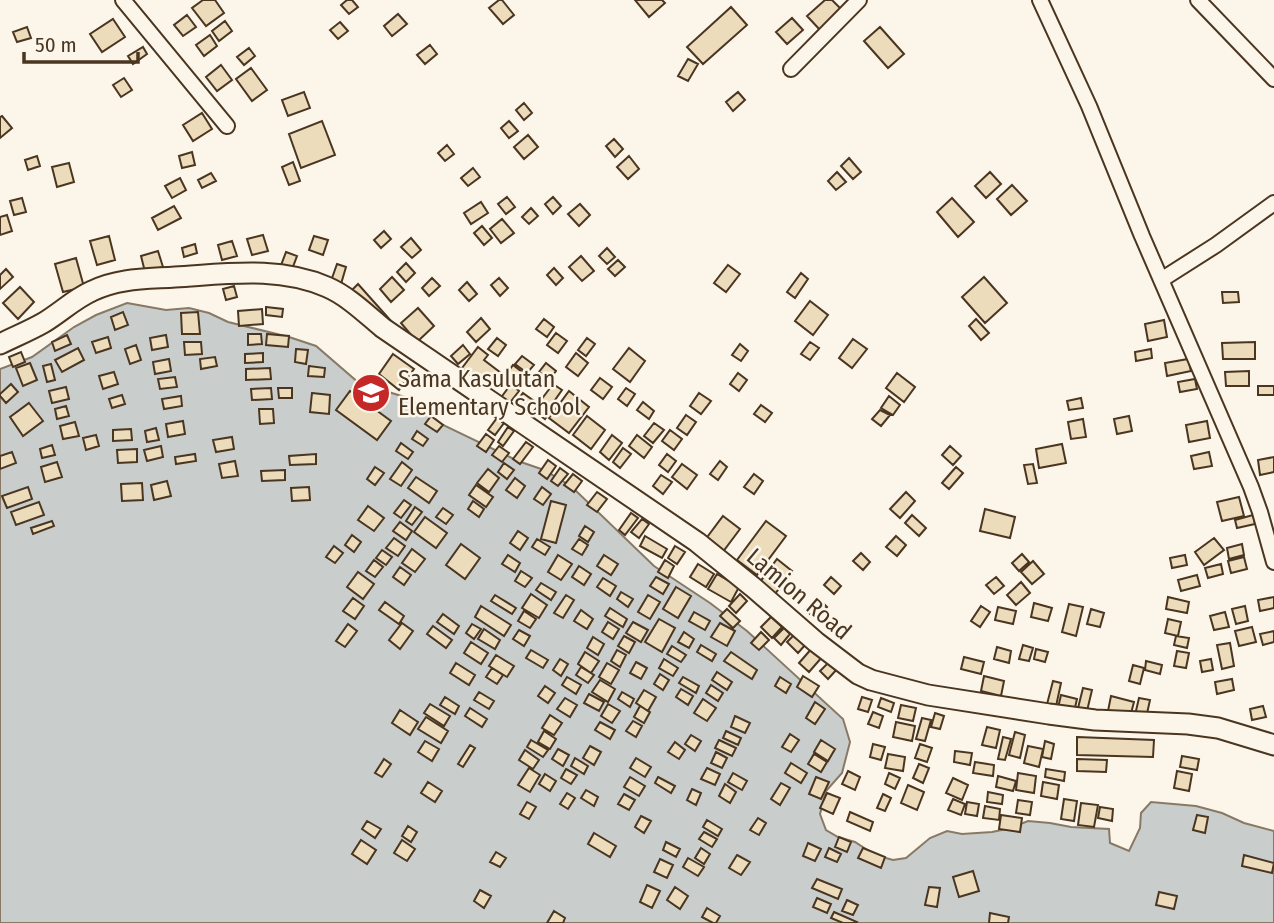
<svg xmlns="http://www.w3.org/2000/svg" width="1274" height="923" font-family="'Fira Sans Condensed',sans-serif">
	<rect width="100%" height="100%" fill="#fbf6e9"/>
	<path fill="#c9cecd" stroke="#887966" stroke-width="2" d="M127 303 166 310 189 308 209 313 228 322 289 337 316 346 359 383 408 398 443 425 518 461 544 470 571 486 654 566 710 603 747 631 843 719 850 742 842 773 826 791 820 814 826 830 838 837 855 842 875 855 893 860 906 858 930 838 947 831 962 834 992 832 1011 828 1028 821 1050 823 1071 827 1109 829 1110 843 1129 851 1140 828 1141 813 1151 802 1196 806 1222 813 1244 823 1274 831V923H0V369L32 357 74 327 96 315Z"/>
	<path fill="#ecdcbc" stroke="#4a3520" stroke-width="2" d="M203 0H215L224 13 206 26 192 8Z
		M347 0H352L358 7 349 14 341 5Z
		M499 0H502L514 15 503 24 489 8Z
		M635 0H662L665 3 649 17Z
		M825 0H832L843 11 821 31 807 16Z
		M731 7 747 25 703 64 687 47Z
		M398 14 407 24 392 36 384 26Z
		M187 15 196 27 183 36 174 25Z
		M792 18 803 30 787 44 776 32Z
		M113 19 125 37 102 52 90 34Z
		M225 21 232 31 219 41 212 31Z
		M340 22 348 31 338 39 330 30Z
		M27 27 31 38 17 42 13 32Z
		M880 27 904 54 888 68 864 41Z
		M210 35 217 46 204 56 196 45Z
		M430 45 437 54 425 64 417 55Z
		M143 47 147 54 133 64 128 56Z
		M249 48 255 56 244 65 237 57Z
		M688 59 698 64 688 81 678 76Z
		M221 65 232 80 217 91 206 77Z
		M251 68 267 90 252 101 236 79Z
		M124 78 132 90 121 97 113 85Z
		M304 92 310 108 288 116 282 100Z
		M738 92 745 100 733 111 726 102Z
		M524 103 532 113 524 120 516 110Z
		M202 113 212 129 193 141 183 125Z
		M2 116 12 128 0 138V117Z
		M322 121 335 155 301 168 289 134Z
		M509 121 518 131 509 138 501 128Z
		M528 135 538 147 524 159 514 147Z
		M614 139 623 149 615 157 606 146Z
		M447 145 454 154 445 161 438 153Z
		M192 152 195 165 182 168 179 156Z
		M37 156 40 166 28 170 25 160Z
		M629 156 639 169 628 179 617 167Z
		M849 158 861 172 853 179 841 166Z
		M293 162 300 181 289 185 282 167Z
		M69 163 74 182 57 187 52 167Z
		M473 168 480 177 468 186 461 178Z
		M837 172 846 182 836 190 828 181Z
		M990 172 1001 184 986 198 975 186Z
		M211 173 216 181 202 188 198 180Z
		M180 178 186 190 172 198 165 186Z
		M1012 185 1027 201 1011 215 997 199Z
		M507 197 515 207 506 214 498 204Z
		M553 197 561 206 553 214 545 204Z
		M22 198 26 212 14 215 10 201Z
		M952 198 974 222 958 237 937 212Z
		M481 202 488 213 471 224 464 213Z
		M580 204 590 215 579 226 568 214Z
		M174 206 181 218 158 230 152 218Z
		M531 208 538 216 529 224 522 217Z
		M7 215 12 231 0 235V217Z
		M502 219 514 233 501 243 490 229Z
		M482 226 492 238 484 245 474 233Z
		M384 231 391 239 381 248 374 240Z
		M263 235 268 251 252 255 247 239Z
		M109 236 115 260 97 265 90 241Z
		M314 236 328 240 323 255 309 250Z
		M411 238 421 250 412 258 401 247Z
		M232 241 237 256 222 260 218 245Z
		M195 244 197 253 184 257 182 248Z
		M607 248 615 257 607 264 599 256Z
		M158 251 163 267 145 272 141 256Z
		M286 252 297 256 291 272 280 268Z
		M581 256 594 271 582 281 569 267Z
		M76 258 84 287 63 292 55 264Z
		M618 260 625 267 615 276 608 269Z
		M406 263 415 273 406 282 397 272Z
		M337 264 346 267 341 284 331 281Z
		M728 265 740 274 726 292 714 283Z
		M554 268 563 278 556 285 547 275Z
		M6 269 13 277 0 289V275Z
		M801 273 808 279 795 298 787 292Z
		M392 277 404 290 391 302 380 289Z
		M984 277 1007 303 985 323 962 297Z
		M432 278 440 286 429 296 422 288Z
		M499 278 508 288 500 296 491 285Z
		M467 282 477 294 469 301 459 290Z
		M358 284 391 321 384 327 351 291Z
		M234 286 237 297 226 300 223 289Z
		M20 287 34 302 18 319 3 303Z
		M1222 292H1238L1239 302 1223 303Z
		M810 301 828 315 813 335 795 321Z
		M266 307 283 309 282 317 266 315Z
		M418 308 434 326 417 342 401 323Z
		M262 309 263 324 239 326 238 311Z
		M123 312 128 325 115 330 111 317Z
		M198 312 200 334H182L181 313Z
		M481 318 490 329 476 342 467 332Z
		M544 319 554 327 547 337 536 329Z
		M976 319 989 333 981 340 969 326Z
		M1164 320 1167 337 1148 341 1145 324Z
		M556 333 567 341 558 353 547 345Z
		M248 334H261L262 344 248 345Z
		M267 334 289 336 288 347 266 345Z
		M67 335 71 344 55 351 52 342Z
		M166 335 168 347 152 350 150 338Z
		M108 337 111 348 96 353 92 342Z
		M497 338 506 345 498 356 488 349Z
		M587 338 595 344 586 356 578 350Z
		M853 339 867 349 852 368 839 358Z
		M184 342H201L202 354 185 355Z
		M810 342 819 348 810 360 801 354Z
		M1255 342V359H1223L1222 343Z
		M740 344 748 351 741 361 732 355Z
		M136 345 141 360 130 364 125 349Z
		M463 345 470 354 458 364 451 356Z
		M478 347 488 355 484 360 501 373 486 393 459 372Z
		M78 348 84 360 62 372 55 360Z
		M629 348 645 361 630 382 613 369Z
		M296 349 308 350 306 364 295 362Z
		M1151 349 1152 358 1136 361 1135 352Z
		M21 352 25 362 13 367 9 357Z
		M263 353V362L245 363V354Z
		M576 353 588 363 578 376 566 367Z
		M393 354 414 369 399 390 379 374Z
		M522 356 534 365 527 373 515 364Z
		M215 357 217 366 201 369 200 359Z
		M169 359 171 371 155 374 153 362Z
		M1188 359 1191 371 1167 376 1165 363Z
		M30 363 37 380 23 386 16 368Z
		M546 363 556 371 550 379 539 372Z
		M51 364 55 380 47 382 43 366Z
		M513 365 526 375 518 386 505 376Z
		M309 366 325 368 324 377 308 376Z
		M270 368 271 379 246 380V369Z
		M1249 371V386H1226L1225 372Z
		M114 372 118 384 103 389 99 376Z
		M738 373 747 380 739 391 730 384Z
		M897 373 915 387 904 402 886 388Z
		M175 377 177 387 160 389 158 379Z
		M600 378 612 387 603 399 591 390Z
		M1195 379 1197 389 1180 392 1178 382Z
		M11 384 18 392 6 403 0 396V394Z
		M511 384 519 391 505 409 497 403Z
		M553 384 562 390 550 407 541 400Z
		M1258 386H1274V395H1258Z
		M66 387 69 399 52 403 49 391Z
		M271 388 272 399 252 400 251 389Z
		M278 388H292V398H279Z
		M626 388 635 394 627 406 618 399Z
		M350 391 391 421 377 440 336 410Z
		M569 391 589 407 569 433 549 418Z
		M312 393 330 395 329 414 310 412Z
		M523 393 534 401 521 418 510 410Z
		M699 393 711 401 701 414 690 406Z
		M122 395 125 404 112 408 109 399Z
		M181 396 182 406 164 409 162 399Z
		M889 396 900 405 893 415 881 408Z
		M1081 398 1083 408 1069 410 1067 401Z
		M541 402 551 410 545 419 534 411Z
		M643 402 654 411 649 419 637 410Z
		M29 403 43 421 23 436 10 417Z
		M761 405 772 413 765 422 754 414Z
		M66 406 69 416 57 419 55 409Z
		M259 409H273L274 423 260 424Z
		M880 410 890 415 881 426 872 419Z
		M686 415 696 422 687 435 677 428Z
		M431 416 443 425 437 432 425 424Z
		M587 416 605 430 591 449 573 435Z
		M1129 416 1132 431 1117 434 1114 419Z
		M497 418 504 423 495 435 488 430Z
		M1083 419 1086 437 1071 439 1068 422Z
		M183 421 185 434 168 437 166 424Z
		M1207 421 1210 438 1189 442 1186 425Z
		M75 422 79 436 63 439 60 426Z
		M654 423 664 430 653 443 644 436Z
		M508 427 514 431 503 446 498 442Z
		M156 428 159 440 147 442 145 431Z
		M131 429 132 440 113 441V430Z
		M670 430 682 439 674 450 662 441Z
		M417 431 428 439 423 446 412 439Z
		M486 434 494 440 486 452 477 446Z
		M96 435 99 446 86 450 83 438Z
		M612 435 622 443 609 460 600 452Z
		M637 435 652 447 644 458 629 446Z
		M232 437 234 449 216 452 213 440Z
		M526 442 533 447 520 464 513 459Z
		M401 443 413 452 408 459 396 451Z
		M1062 444 1066 463 1039 468 1036 449Z
		M52 445 55 455 42 458 40 449Z
		M161 446 163 457 147 461 144 450Z
		M499 446 509 453 502 462 492 455Z
		M950 446 961 456 953 465 942 455Z
		M623 448 631 454 620 468 613 462Z
		M137 449V462L118 463 117 450Z
		M12 452 16 463 0 469V456Z
		M1209 452 1212 466 1194 469 1191 456Z
		M195 454 196 461 176 464 175 457Z
		M316 454V464L290 465 289 456Z
		M667 454 676 461 668 472 659 465Z
		M1274 457V472L1260 475 1258 460Z
		M548 460 556 466 547 479 539 473Z
		M235 461 238 476 222 478 219 464Z
		M720 461 727 467 718 480 710 474Z
		M57 462 62 477 45 482 41 467Z
		M402 462 412 470 401 486 390 479Z
		M504 463 514 470 507 479 498 472Z
		M682 464 697 475 687 489 672 477Z
		M1033 464 1037 483 1028 484 1024 465Z
		M375 467 384 473 375 485 367 479Z
		M956 467 963 473 949 489 942 483Z
		M560 468 568 474 558 486 551 481Z
		M488 469 499 478 489 492 477 483Z
		M285 470V480L262 481 261 471Z
		M573 474 582 481 574 492 564 485Z
		M754 474 763 481 754 494 744 487Z
		M661 475 672 482 663 494 653 486Z
		M416 477 437 491 429 503 408 488Z
		M515 478 525 486 517 498 506 490Z
		M167 481 171 496 154 500 151 485Z
		M142 483 143 500 122 501 121 484Z
		M476 485 493 497 486 507 469 495Z
		M28 487 32 499 7 508 2 496Z
		M309 487 310 500 292 501 291 488Z
		M542 487 551 494 543 505 534 499Z
		M597 492 607 499 597 512 587 505Z
		M906 492 915 501 900 518 890 509Z
		M1239 497 1244 516 1222 521 1217 502Z
		M404 500 411 505 401 518 394 513Z
		M473 501 484 509 479 517 468 509Z
		M551 501 566 505 556 543 541 539Z
		M39 502 44 515 16 525 11 512Z
		M368 506 384 518 374 531 358 520Z
		M415 507 422 512 412 525 406 521Z
		M443 508 453 515 446 524 436 517Z
		M985 509 1015 517 1010 538 980 531Z
		M631 513 638 518 625 535 619 530Z
		M912 515 926 528 919 536 905 523Z
		M1253 515 1255 524 1237 528 1235 520Z
		M723 516 740 529 719 557 702 544Z
		M425 517 447 533 436 548 414 532Z
		M642 519 649 524 639 538 631 532Z
		M52 521 54 526 33 534 31 528Z
		M766 521 786 536 757 575 737 560Z
		M400 522 412 531 406 540 393 531Z
		M585 526 594 532 588 542 579 536Z
		M518 531 528 538 520 550 510 543Z
		M352 535 361 542 354 552 345 545Z
		M645 536 667 549 662 558 640 546Z
		M896 536 906 545 897 556 886 547Z
		M394 538 405 546 398 556 386 548Z
		M1214 538 1224 550 1204 565 1195 552Z
		M537 539 550 547 545 555 532 547Z
		M579 539 588 545 582 555 572 549Z
		M461 544 480 558 465 579 446 565Z
		M1242 544 1244 555 1229 559 1227 548Z
		M334 546 343 553 335 563 326 557Z
		M675 546 685 552 677 564 668 558Z
		M412 549 425 559 415 572 402 563Z
		M382 550 392 557 386 565 376 558Z
		M861 553 870 562 863 570 853 561Z
		M1022 554 1029 562 1019 571 1012 563Z
		M508 555 520 563 515 572 502 564Z
		M558 555 572 564 561 580 548 572Z
		M604 555 618 564 611 575 597 566Z
		M1185 555 1187 565 1172 568 1170 558Z
		M1244 557 1247 569 1231 573 1228 561Z
		M777 559 792 571 772 598 757 586Z
		M374 560 383 567 375 577 366 571Z
		M665 560 674 566 668 578 658 572Z
		M1033 561 1044 574 1032 584 1021 572Z
		M698 564 714 574 706 587 690 577Z
		M1221 564 1223 574 1208 578 1205 568Z
		M579 566 591 574 584 585 572 577Z
		M400 567 411 575 404 585 393 577Z
		M521 571 532 578 525 587 515 581Z
		M358 572 374 584 363 599 347 587Z
		M717 574 739 587 731 602 708 589Z
		M1197 575 1200 586 1181 591 1178 580Z
		M656 577 669 584 663 594 650 586Z
		M831 577 841 586 834 594 824 585Z
		M996 577 1004 586 994 594 986 585Z
		M603 578 616 586 610 596 597 587Z
		M1021 582 1030 593 1016 605 1007 595Z
		M541 583 556 592 551 600 536 590Z
		M676 587 691 596 678 618 663 609Z
		M621 592 633 599 628 607 617 599Z
		M531 594 547 605 539 618 522 608Z
		M740 594 747 601 736 613 729 606Z
		M495 595 516 608 512 614 491 601Z
		M566 595 574 600 563 618 554 613Z
		M648 595 660 602 650 619 638 612Z
		M817 597 827 607 816 619 805 610Z
		M1168 597 1189 602 1187 613 1166 609Z
		M1274 597V608L1260 611 1258 600Z
		M353 598 364 606 355 619 343 611Z
		M385 602 404 616 399 624 379 610Z
		M1034 603 1052 608 1048 621 1031 617Z
		M1069 604 1083 607 1076 636 1062 632Z
		M481 606 511 625 504 636 475 617Z
		M981 606 990 612 980 627 971 621Z
		M1245 606 1248 621 1236 624 1232 609Z
		M998 607 1016 611 1013 624 995 620Z
		M610 608 627 619 623 627 605 616Z
		M727 609 740 621 733 628 720 616Z
		M1091 609 1104 613 1100 627 1087 624Z
		M581 610 593 619 587 629 574 621Z
		M524 611 536 619 530 628 518 621Z
		M694 612 710 621 705 630 689 621Z
		M1225 612 1229 627 1214 630 1210 616Z
		M443 614 459 626 454 634 437 622Z
		M771 617 782 627 772 638 761 627Z
		M659 619 675 628 662 652 645 642Z
		M1168 619 1181 622 1178 636 1165 633Z
		M608 622 619 629 613 639 602 632Z
		M633 622 648 630 641 642 626 633Z
		M402 623 413 631 400 649 389 640Z
		M720 623 735 631 727 646 711 637Z
		M348 624 357 631 345 647 336 641Z
		M472 624 481 629 474 639 466 633Z
		M433 626 452 640 446 648 427 634Z
		M1252 627 1256 642 1239 646 1235 631Z
		M784 628 790 634 781 645 774 638Z
		M484 629 500 640 495 649 478 639Z
		M519 630 530 636 524 646 513 639Z
		M1274 631V642L1263 645 1260 634Z
		M684 632 694 639 689 648 678 642Z
		M761 632 769 640 759 650 751 643Z
		M795 634 806 644 798 653 787 642Z
		M624 636 635 642 629 653 618 646Z
		M1176 636 1189 638 1187 648 1174 645Z
		M593 637 604 644 598 655 587 648Z
		M471 642 488 653 481 664 464 653Z
		M1230 643 1234 666 1222 669 1217 645Z
		M701 645 716 654 712 661 697 652Z
		M1023 645 1033 648 1029 661 1019 659Z
		M672 646 686 655 681 662 667 654Z
		M813 647 823 656 809 672 799 663Z
		M997 647 1011 651 1009 663 994 659Z
		M1036 649 1048 652 1045 662 1034 659Z
		M531 650 548 660 543 668 526 658Z
		M617 650 626 655 620 667 611 661Z
		M1177 651 1189 653 1186 668 1174 666Z
		M585 652 599 661 591 673 578 664Z
		M731 652 757 670 752 679 724 661Z
		M496 655 514 666 507 677 489 666Z
		M964 657 984 662 981 674 961 669Z
		M560 659 568 664 561 676 553 670Z
		M664 659 678 668 673 676 659 668Z
		M1211 659 1213 670 1202 672 1200 661Z
		M830 661 838 668 828 679 820 671Z
		M1146 661 1162 665 1160 674 1145 670Z
		M636 662 647 668 641 679 630 673Z
		M456 663 475 675 469 685 450 673Z
		M607 663 619 670 611 684 599 677Z
		M1133 665 1144 668 1140 684 1129 681Z
		M581 667 594 675 588 683 576 675Z
		M492 668 503 675 497 684 486 677Z
		M717 672 732 682 727 690 712 680Z
		M660 674 669 680 663 690 654 684Z
		M803 676 819 686 812 697 797 687Z
		M984 676 1004 681 1001 696 981 691Z
		M567 677 581 685 576 694 562 685Z
		M683 677 699 686 696 693 679 683Z
		M780 677 791 684 786 693 775 686Z
		M1232 679 1234 690 1217 694 1215 682Z
		M600 680 615 689 608 702 592 692Z
		M1053 681 1061 683 1055 711 1046 708Z
		M711 685 723 693 718 701 706 693Z
		M545 686 555 693 548 703 538 696Z
		M1083 688 1092 690 1087 711 1078 708Z
		M681 689 693 696 688 705 676 697Z
		M644 690 656 697 648 711 636 703Z
		M479 692 494 701 489 709 474 700Z
		M622 692 634 699 630 707 618 699Z
		M589 694 604 702 599 711 584 703Z
		M1061 695 1077 699 1073 716 1057 712Z
		M1111 696 1134 702 1130 717 1108 711Z
		M445 697 459 706 455 714 440 705Z
		M862 697 872 700 868 712 858 709Z
		M565 698 577 705 570 717 557 709Z
		M881 698 894 703 891 712 878 707Z
		M1139 698 1150 700 1146 718 1135 715Z
		M703 699 716 708 707 721 694 713Z
		M815 702 825 709 815 724 806 718Z
		M430 704 450 716 444 726 424 713Z
		M608 704 620 711 612 723 601 716Z
		M901 705 916 708 913 721 898 718Z
		M640 706 650 712 644 723 634 717Z
		M1263 706 1266 717 1252 720 1250 709Z
		M470 708 487 719 482 727 465 716Z
		M400 710 418 722 410 735 392 723Z
		M873 712 883 716 879 728 868 724Z
		M935 713 944 716 940 729 931 727Z
		M550 715 562 723 554 735 542 728Z
		M735 716 750 723 745 733 731 727Z
		M426 717 448 731 441 743 418 729Z
		M922 718 931 720 925 741 916 739Z
		M633 721 642 726 636 737 626 731Z
		M600 722 615 730 610 739 595 730Z
		M896 722 915 726 912 741 893 737Z
		M987 727 1000 730 996 748 982 745Z
		M544 731 556 739 550 749 538 742Z
		M726 731 741 738 738 745 723 738Z
		M1015 732 1025 735 1020 758 1009 755Z
		M790 734 799 740 791 752 782 747Z
		M691 735 701 741 695 751 685 744Z
		M1003 737 1011 739 1005 760 998 759Z
		M1077 737 1154 740 1153 757 1077 755Z
		M531 740 548 750 543 757 527 747Z
		M719 740 736 748 732 756 715 748Z
		M821 740 835 749 828 761 814 752Z
		M425 741 439 749 432 761 418 752Z
		M1045 741 1054 744 1051 759 1042 757Z
		M675 742 685 750 679 759 668 752Z
		M873 744 885 747 881 760 870 757Z
		M920 744 932 748 927 762 915 758Z
		M470 745 475 748 463 767 458 764Z
		M590 746 601 752 594 765 583 758Z
		M1028 746 1043 749 1039 767 1024 763Z
		M558 749 569 755 563 766 552 759Z
		M525 750 539 760 533 769 519 760Z
		M955 751 972 753 970 765 954 762Z
		M716 752 727 758 722 768 711 763Z
		M814 754 827 762 821 772 808 764Z
		M888 754 905 757 903 771 885 768Z
		M1182 756 1199 759 1197 770 1180 767Z
		M575 758 588 766 584 774 571 766Z
		M636 758 651 767 645 777 630 768Z
		M384 759 391 764 382 777 375 773Z
		M1077 759 1107 760 1106 772 1077 771Z
		M975 762 994 765 993 776 973 773Z
		M791 763 807 773 801 783 785 773Z
		M919 764 929 768 923 783 913 778Z
		M529 768 540 775 530 792 518 785Z
		M707 768 720 774 715 785 701 779Z
		M566 769 577 775 571 784 561 778Z
		M1046 769 1065 772 1064 781 1045 777Z
		M848 771 860 777 855 790 842 784Z
		M1177 771 1192 774 1189 791 1174 788Z
		M733 773 747 781 742 790 728 782Z
		M889 773 900 778 895 789 885 784Z
		M1018 773 1036 776 1034 793 1016 790Z
		M545 774 556 781 550 791 539 784Z
		M998 776 1016 781 1013 791 996 787Z
		M630 777 645 786 639 796 624 787Z
		M658 777 675 786 671 793 655 783Z
		M816 777 829 782 821 799 809 794Z
		M953 778 968 785 962 800 946 793Z
		M428 782 442 791 435 802 421 793Z
		M1043 782 1059 785 1057 799 1041 796Z
		M781 783 790 788 780 805 771 799Z
		M725 784 736 792 730 803 719 796Z
		M908 785 924 792 917 810 901 803Z
		M692 789 701 793 696 805 687 800Z
		M586 790 598 797 594 806 581 798Z
		M988 792 1003 795 1002 804 987 802Z
		M567 793 575 798 568 809 560 804Z
		M827 793 840 798 833 814 820 808Z
		M624 794 635 800 629 810 618 804Z
		M883 794 891 798 885 811 877 808Z
		M953 799 965 804 961 815 948 810Z
		M1064 799 1077 801 1074 821 1061 819Z
		M1018 800 1032 802 1030 815 1016 813Z
		M527 802 536 807 529 819 520 814Z
		M967 802 979 804 977 816 965 814Z
		M1081 803 1098 805 1094 827 1078 825Z
		M985 806 1000 809 999 820 983 818Z
		M1100 807 1113 809 1112 821 1098 818Z
		M850 812 873 822 870 831 847 821Z
		M1001 815 1022 818 1020 832 999 829Z
		M1197 815 1208 817 1205 833 1193 830Z
		M641 816 651 821 644 833 635 827Z
		M758 818 766 823 759 835 750 830Z
		M707 820 722 829 718 836 703 827Z
		M367 821 381 829 375 838 362 829Z
		M408 826 417 832 411 842 402 836Z
		M704 832 717 839 712 847 699 839Z
		M594 833 616 846 610 857 588 844Z
		M839 837 851 842 847 852 835 847Z
		M361 840 376 850 367 864 352 854Z
		M402 840 415 849 407 861 394 853Z
		M666 842 680 849 676 857 663 850Z
		M808 843 821 849 815 861 803 856Z
		M701 848 710 854 704 864 695 858Z
		M829 848 841 854 837 862 825 857Z
		M863 848 885 857 881 868 858 858Z
		M496 852 506 858 500 867 490 862Z
		M737 855 750 862 741 875 729 868Z
		M1244 855 1274 863 1272 873 1242 866Z
		M688 858 704 867 698 876 683 867Z
		M660 859 673 865 667 878 654 872Z
		M973 871 979 891 959 897 953 877Z
		M817 879 842 889 838 899 812 888Z
		M647 885 660 891 652 908 640 902Z
		M675 887 688 896 680 909 667 900Z
		M929 887 940 888 937 907 925 905Z
		M480 890 491 896 484 908 474 901Z
		M1159 892 1177 896 1174 909 1156 905Z
		M817 898 831 904 827 913 813 907Z
		M847 900 858 905 853 915 842 911Z
		M707 908 720 916 716 923H713L702 917Z
		M554 911 565 918 563 923H547Z
		M834 912 857 922 856 923H843L831 918Z
		M990 913 1009 917 1008 923H989Z"/>
	<g fill="none" stroke-linecap="round" stroke-linejoin="round">
		<defs>
			<path id="street" d="M123 0 227 126
				M1040 0 1089 106 1142 236 1251 487 1260 512 1274 562
				M1198 0 1274 79
				M791 69 859 0
				M1161 280 1216 245 1274 203"/>
			<path id="secondary" d="M0 344C14 337 29 331 43 323 60 313 74 299 92 291 119 278 146 279 175 277 227 274 278 266 327 287 348 296 366 314 383 328L697 542 754 588 816 642 858 674 871 680 928 695 1049 714 1095 720 1188 724 1218 728 1274 745"/>
		</defs>
		<use href="#street" stroke="#4a3520" stroke-width="18"/>
		<use href="#secondary" stroke="#4a3520" stroke-width="23"/>
		<use href="#street" stroke="#fbf6e9" stroke-width="14"/>
		<use href="#secondary" stroke="#fbf6e9" stroke-width="19"/>
	</g>
	<defs>
		<symbol id="school-disc" viewBox="-11 -11 22 22"><circle r="9.5" fill="#c62828" stroke="#fbf6e9"/><path d="M0-5L7-2L0 1L-7-2ZM-4 1L0 2.5L4 1V4Q0 6-4 4Z" fill="#fff"/></symbol>
	</defs>
	<g fill-rule="evenodd">
		<use href="#school-disc" x="349" y="371" width="44" height="44"/>
	</g>
	<g text-anchor="middle" stroke-width="5" stroke-linejoin="round" paint-order="stroke">
		<g font-size="24" fill="#4a3520" stroke="#fbf6e9" text-anchor="start">
			<text x="398" y="387">Sama Kasulutan<tspan x="398" dy="28">Elementary School</tspan></text>
		</g>
		<g font-size="24" fill="#4a3520" stroke="#fbf6e9">
			<text transform="translate(799 594) rotate(40)" y="8">Lamion Road</text>
		</g>
	</g>
	<path d="M24 52v10h114v-10" fill="none" stroke="#4a3520" stroke-width="3.5"/>
	<text x="35" y="52" font-size="21" fill="#4a3520" stroke="#fbf6e9" stroke-width="5" paint-order="stroke">50 m</text>
</svg>
